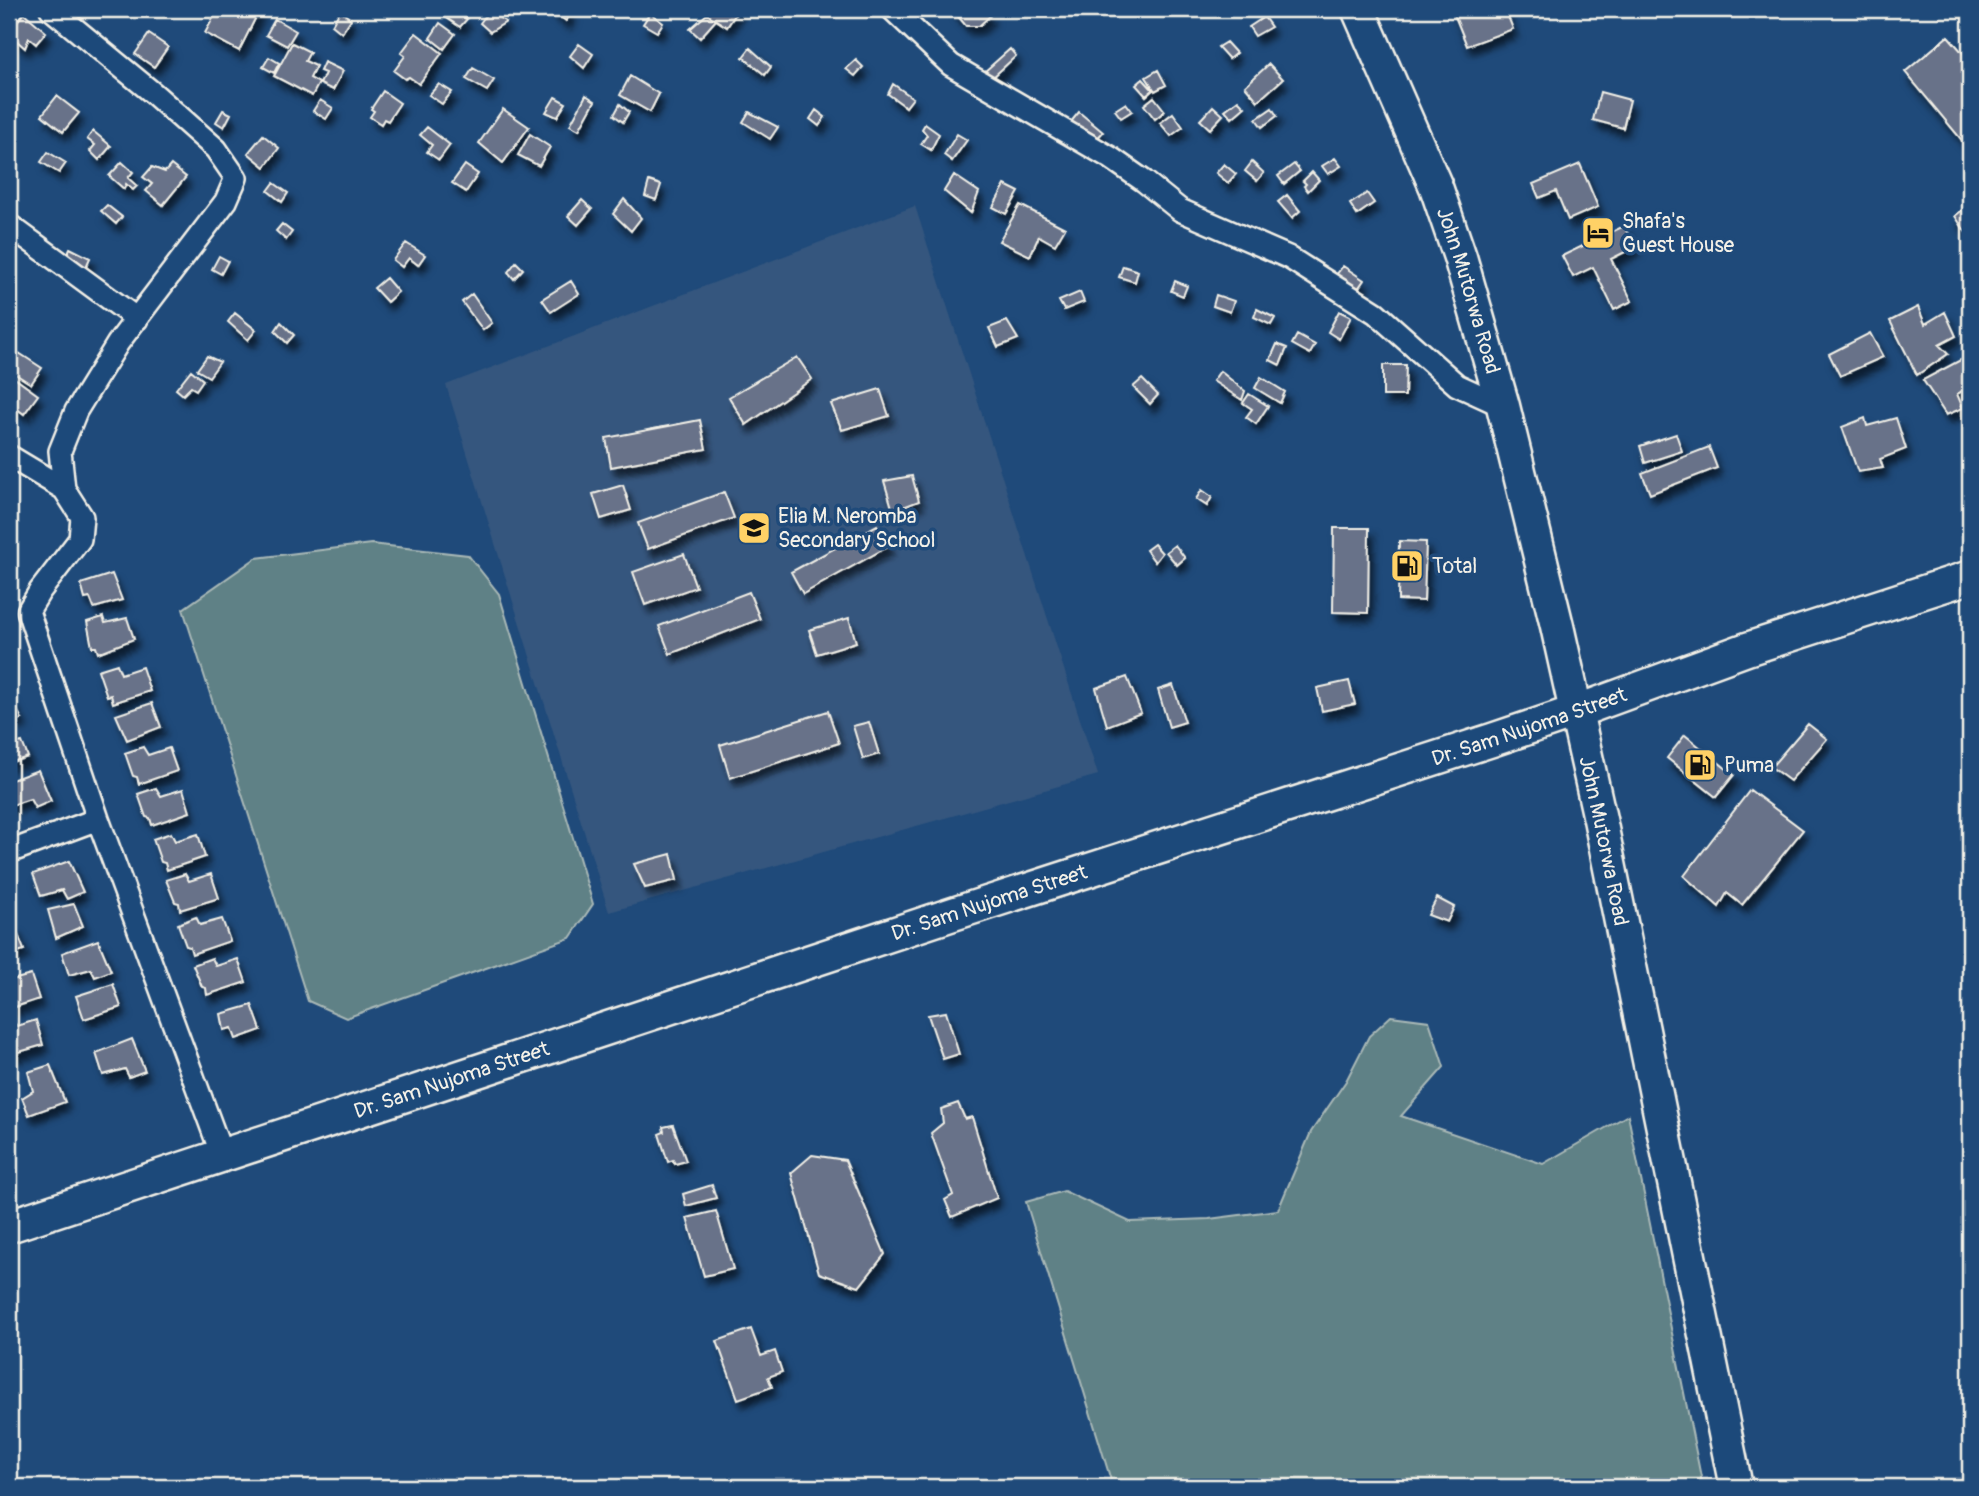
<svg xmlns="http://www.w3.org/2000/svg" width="1979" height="1496" font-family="Pangolin,sans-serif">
	<defs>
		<filter id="shadow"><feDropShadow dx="4.5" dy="8" stdDeviation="3.5" flood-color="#0009"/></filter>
	</defs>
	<rect width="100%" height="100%" fill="#1f4a7a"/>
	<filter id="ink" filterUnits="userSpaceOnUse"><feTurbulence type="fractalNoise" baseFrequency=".0143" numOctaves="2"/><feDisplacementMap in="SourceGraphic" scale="14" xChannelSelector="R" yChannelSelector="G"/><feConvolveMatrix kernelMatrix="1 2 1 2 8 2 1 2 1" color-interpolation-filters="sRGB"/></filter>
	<g filter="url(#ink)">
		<path fill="#35567e" d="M915 206 1098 775 609 912 446 385Z"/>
		<path fill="#5f8186" stroke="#aab9b7" stroke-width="2" d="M371 544 468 555 499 594 593 904 570 938 346 1018 308 1001 183 609 256 558Z
			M1391 1016 1429 1021 1444 1067 1401 1116 1543 1164 1628 1115 1703 1487H1113L1026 1202 1064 1191 1130 1222 1209 1219 1278 1210 1311 1132 1346 1081 1369 1036Z"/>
		<path fill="#687289" stroke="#f4f1e8" stroke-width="2" filter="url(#shadow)" d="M218 9H260L239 51 205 33Z
			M450 9 467 19 460 27 445 17Z
			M550 9H565L571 13 566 21Z
			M711 9H739L727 27 707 14Z
			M952 9H984L990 16 979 26H966Z
			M1452 9H1505L1513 29 1467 46Z
			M340 11 351 19 342 33 332 25Z
			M489 11 506 22 490 32 480 23Z
			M24 13 46 32 36 44 29 38 25 48 9 34V31Z
			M650 13 663 23 657 32 643 24Z
			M707 14 716 20 700 38 690 29Z
			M1264 17 1271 27 1255 36 1249 27Z
			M275 19 296 31 287 46 266 35Z
			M440 23 455 34 444 49 430 38Z
			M416 33 442 53 419 84 409 77 405 79 394 71 405 56 401 53Z
			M149 34 168 47 154 67 135 54Z
			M1948 36 1970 61V141L1965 144 1905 72Z
			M1226 42 1236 53 1229 59 1218 47Z
			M292 43 310 52 305 61 316 66 310 78 319 83 312 96 274 76Z
			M579 44 593 54 584 68 570 56Z
			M750 48 771 67 765 75 743 57Z
			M1010 49 1016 56 991 79 984 72Z
			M269 57 279 63 274 73 263 67Z
			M856 60 863 67 855 76 846 69Z
			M324 62 343 71 333 90 320 84 325 73 320 71Z
			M1269 64 1283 79 1258 101 1245 86Z
			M473 68 494 80 487 91 466 79Z
			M1158 70 1166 85 1155 91 1146 77Z
			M630 76 659 94 650 112 620 95Z
			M1143 79 1153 90 1146 96 1136 85Z
			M439 84 452 92 442 104 429 95Z
			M893 84 913 98 906 107 888 94Z
			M383 91 400 103 388 121 384 119 381 124 370 117 374 111 371 109Z
			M1600 92 1630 100 1623 128 1593 120Z
			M586 95 595 101 579 130 570 125Z
			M57 96 79 113 63 132 42 115Z
			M555 97 566 103 557 117 546 112Z
			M1154 97 1165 111 1155 119 1144 105Z
			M320 100 333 108 326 119 313 111Z
			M1238 100 1245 107 1232 118 1225 110Z
			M1126 103 1132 111 1121 118 1115 110Z
			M620 104 629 112 623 122 614 115Z
			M1213 106 1223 115 1210 129 1200 120Z
			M1272 108 1277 116 1262 127 1256 119Z
			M503 109 529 127 503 163 479 143Z
			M223 110 231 114 224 127 216 122Z
			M816 110 825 117 819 126 810 119Z
			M749 112 778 127 770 139 743 122Z
			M1079 112 1103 132 1093 143 1070 123Z
			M1173 113 1183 127 1171 136 1160 123Z
			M925 124 939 134 931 150 921 144 927 135 922 129Z
			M427 127 450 145 439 160 427 152 432 145 420 135Z
			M93 131 111 146 99 160 90 151 95 145 87 139Z
			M530 134 550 147 539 166 518 155Z
			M957 134 967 140 952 161 944 155Z
			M263 135 279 148 265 167 248 153Z
			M48 152 66 163 59 173 41 162Z
			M1335 158 1341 166 1328 174 1322 166Z
			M122 162 133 172 128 178 137 186 133 190 126 184 124 189 109 176Z
			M1252 162 1264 173 1257 181 1245 171Z
			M1224 164 1236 174 1228 183 1216 173Z
			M1294 164 1300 171 1284 184 1278 176Z
			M1580 164 1598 207 1568 220 1556 191 1539 198 1533 184Z
			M171 165 186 177 163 205 146 191 152 184 143 177 152 167 165 172Z
			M465 165 478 174 466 192 452 183Z
			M1312 172 1319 180 1308 191 1304 186 1306 184 1303 181Z
			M954 175 979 192 971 213 944 191Z
			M649 181 661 185 656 200 645 196Z
			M274 183 288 193 282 202 268 191Z
			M1005 185 1019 192 1006 214 993 207Z
			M1367 193 1374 203 1357 215 1350 204Z
			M1287 195 1300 211 1292 218 1278 202Z
			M624 199 641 218 631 231 613 214Z
			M582 200 592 209 578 225 568 216Z
			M1970 204V233L1967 234 1955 216Z
			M107 205 122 217 116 224 101 211Z
			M1020 205 1065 228 1055 245 1039 236 1030 256 999 241Z
			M282 224 292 232 286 240 276 231Z
			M1624 226 1635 247 1611 259 1632 301 1614 310 1593 267 1573 277 1562 256Z
			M406 243 425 255 418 265 409 258 402 267 393 260Z
			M70 248 90 258 86 267 66 257Z
			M219 256 228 261 221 274 212 269Z
			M516 262 523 269 514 279 508 272Z
			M1123 266 1138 271 1135 282 1119 277Z
			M1343 266 1364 280 1357 290 1336 275Z
			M386 278 398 292 387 302 374 288Z
			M571 281 579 294 551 312 542 299Z
			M1175 281 1187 286 1183 296 1171 291Z
			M1080 292 1084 302 1064 310 1059 301Z
			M472 294 492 323 483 330 462 302Z
			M1216 295 1234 301 1230 312 1213 306Z
			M1918 307 1925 324 1945 312 1956 336 1939 345 1948 354 1917 375 1890 321Z
			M1257 309 1275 318 1271 325 1254 317Z
			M1339 311 1351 317 1339 339 1328 332Z
			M235 313 256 330 248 340 228 322Z
			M1007 321 1018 339 998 347 989 328Z
			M281 322 294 335 287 343 275 331Z
			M1870 333 1883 357 1840 376 1829 354Z
			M1297 335 1315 345 1310 354 1292 344Z
			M1277 344 1287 348 1280 365 1270 360Z
			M19 353 42 368 31 384 9 370Z
			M1970 355V387L1957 394 1963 408 1946 415 1923 380Z
			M207 356 220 362 209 377 197 370Z
			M797 357 812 379 746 425 729 397Z
			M1383 365H1406L1405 396H1383Z
			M191 370 203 380 196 390 191 387 183 395 176 389Z
			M1220 371 1245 391 1242 400 1213 381Z
			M9 374 38 395 24 414 9 403 11 393 9 392Z
			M1261 377 1285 392 1280 403 1255 388Z
			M1142 379 1158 395 1150 404 1133 387Z
			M880 389 889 416 842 430 831 404Z
			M1249 394 1268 406 1256 424 1246 417 1252 409 1243 403Z
			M1865 418 1867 426 1896 418 1906 449 1880 459 1883 468 1858 472 1842 427Z
			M700 420 706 449 611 467 606 438Z
			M1676 434 1682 451 1645 463 1640 446Z
			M1709 447 1717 468 1650 494 1642 473Z
			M912 476 919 501 893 511 884 481Z
			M623 485 631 510 601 519 593 494Z
			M1202 490 1212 497 1207 506 1196 499Z
			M724 492 734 518 648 549 638 523Z
			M877 525 889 546 803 594 791 572Z
			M1334 528H1369L1368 613 1333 612Z
			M1399 541 1426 542 1424 601 1398 600Z
			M1154 544 1162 553 1155 562 1146 550Z
			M1175 545 1185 558 1177 565 1166 552Z
			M684 554 696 587 645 605 633 572Z
			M112 574 122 600 94 608 90 598 85 599 81 584Z
			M749 592 760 619 670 654 659 626Z
			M103 617 105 623 127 618 134 639 98 653 96 647H92L87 622Z
			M849 618 856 642 817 654 809 630Z
			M117 664 121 674 142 667 150 691 113 703 111 695 107 696 98 670Z
			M1127 677 1141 713 1107 726 1096 688Z
			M1349 681 1355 704 1322 711 1317 688Z
			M1173 685 1185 722 1169 727 1158 690Z
			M9 695 22 719 9 722Z
			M152 703 161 727 127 740 116 715Z
			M828 711 839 743 730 778 720 745Z
			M869 722 879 754 863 759 853 726Z
			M1808 724 1827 739 1790 781 1771 767Z
			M12 733 15 744 22 742 28 757 9 763V734Z
			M1685 735 1734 775 1716 797 1667 758Z
			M143 747 148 755 169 748 177 771 139 784 137 777 133 776 125 753Z
			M38 770 51 801 35 808 30 799 9 806V781Z
			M156 788 161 796 183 789 190 812 152 825 150 818 146 817 138 794Z
			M1750 790 1803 830 1742 905 1727 893 1719 907 1684 876Z
			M171 833 175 841 198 834 205 857 167 870 165 863 161 862 153 839Z
			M671 854 677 880 645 888 634 864Z
			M69 861 83 892 67 899 62 890 41 896 33 874Z
			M185 874 189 881 211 874 219 898 180 910 179 903 175 902 166 880Z
			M1437 898 1454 907 1447 922 1428 915Z
			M74 904 83 926 56 938 48 910Z
			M196 917 200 925 222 919 230 941 192 954 190 947 186 946 178 924Z
			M15 927 24 950 9 955V929Z
			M98 940 111 971 95 977 91 969 69 975 62 953Z
			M212 958 216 966 238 959 246 982 207 995 206 988 202 987 193 965Z
			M9 975 12 980 31 975 39 999 9 1009Z
			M113 984 121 1007 84 1019 76 996Z
			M252 1005 261 1030 236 1039 232 1028 224 1030 221 1014Z
			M946 1012 959 1054 943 1059 928 1015Z
			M9 1018H11L17 1026 36 1020 43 1045 9 1055Z
			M132 1039 145 1071 129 1077 125 1069 103 1075 96 1053Z
			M50 1065 65 1102 29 1115 22 1098 33 1091 28 1072Z
			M958 1103 965 1119 972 1117 997 1198 952 1217 945 1200 953 1195 931 1133 943 1123 941 1109Z
			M673 1125 686 1161 675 1164 673 1160 668 1162 659 1134 664 1132 663 1127Z
			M812 1155 845 1160 885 1254 859 1287 819 1273 791 1173Z
			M712 1185 716 1198 686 1206 683 1194Z
			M716 1211 733 1269 704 1276 687 1218Z
			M751 1329 761 1356 775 1351 782 1372 768 1377 772 1387 738 1399 717 1341Z"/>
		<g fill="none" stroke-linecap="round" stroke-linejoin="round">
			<defs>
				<path id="street" d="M51 9 153 93 216 149 236 178 226 201 118 343 76 411 60 451 64 489 82 517 80 539 40 591 28 611 98 819
					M892 9 951 65 1111 158 1144 181 1180 210 1288 257 1376 313 1457 385 1503 406
					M9 225 137 319
					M9 456 64 489
					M9 852 98 819 222 1155"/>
				<g id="secondary">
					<path id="s1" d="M1358 9 1436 187 1460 257 1503 406 1557 626 1600 819 1736 1487"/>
					<path id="s2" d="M9 1226 953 914 1492 740 1575 712 1747 649 1970 577"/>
				</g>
			</defs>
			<use href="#street" stroke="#f4f1e8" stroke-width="26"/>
			<use href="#secondary" stroke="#f4f1e8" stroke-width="37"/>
			<use href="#street" stroke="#1f4a7a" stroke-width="21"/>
			<use href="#secondary" stroke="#1f4a7a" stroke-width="32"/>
		</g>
	</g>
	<defs>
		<symbol id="hotel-square" viewBox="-11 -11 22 22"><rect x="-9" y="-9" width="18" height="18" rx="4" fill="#ffd166" stroke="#1f4a7a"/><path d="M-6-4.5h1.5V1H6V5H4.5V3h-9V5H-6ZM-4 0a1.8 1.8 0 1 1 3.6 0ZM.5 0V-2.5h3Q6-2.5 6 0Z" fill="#111"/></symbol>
		<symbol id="school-square" viewBox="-11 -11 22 22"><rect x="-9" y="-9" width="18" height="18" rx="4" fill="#ffd166" stroke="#1f4a7a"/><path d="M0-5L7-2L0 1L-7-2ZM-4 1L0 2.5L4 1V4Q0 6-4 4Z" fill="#111"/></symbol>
		<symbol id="fuel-square" viewBox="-11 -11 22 22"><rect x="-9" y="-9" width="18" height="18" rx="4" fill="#ffd166" stroke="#1f4a7a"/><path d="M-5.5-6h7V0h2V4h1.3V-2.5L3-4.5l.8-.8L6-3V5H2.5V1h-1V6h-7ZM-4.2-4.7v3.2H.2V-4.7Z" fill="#111"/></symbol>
	</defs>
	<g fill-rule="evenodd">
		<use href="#hotel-square" x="1579" y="214" width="38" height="38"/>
		<use href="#school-square" x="735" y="509" width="38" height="38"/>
		<use href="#fuel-square" x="1388" y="547" width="38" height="38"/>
		<use href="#fuel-square" x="1681" y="746" width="38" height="38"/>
	</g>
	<g text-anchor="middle" stroke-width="7" stroke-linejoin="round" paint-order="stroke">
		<g font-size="21" fill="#f4f1e8" stroke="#1f4a7a" text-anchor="start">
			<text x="1622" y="228">Shafa's<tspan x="1622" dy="24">Guest House</tspan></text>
			<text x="778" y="523">Elia M. Neromba<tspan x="778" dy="24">Secondary School</tspan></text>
			<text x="1432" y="573">Total</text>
			<text x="1724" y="772">Puma</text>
		</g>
		<g font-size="21" fill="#f4f1e8" stroke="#1f4a7a">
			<text dy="7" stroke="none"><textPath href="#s1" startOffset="303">John Mutorwa Road</textPath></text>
			<text dy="7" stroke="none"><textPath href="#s2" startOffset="1600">Dr. Sam Nujoma Street</textPath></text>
			<text dy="7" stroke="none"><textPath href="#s1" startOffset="870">John Mutorwa Road</textPath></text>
			<text dy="7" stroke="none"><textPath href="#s2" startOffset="1032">Dr. Sam Nujoma Street</textPath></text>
			<text dy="7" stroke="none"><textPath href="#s2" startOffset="466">Dr. Sam Nujoma Street</textPath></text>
		</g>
	</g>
	<rect width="1979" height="1496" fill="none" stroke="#1f4a7a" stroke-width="35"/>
	<rect x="18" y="18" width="1944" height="1461" fill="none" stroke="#f4f1e8" stroke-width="2.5" filter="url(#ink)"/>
</svg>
